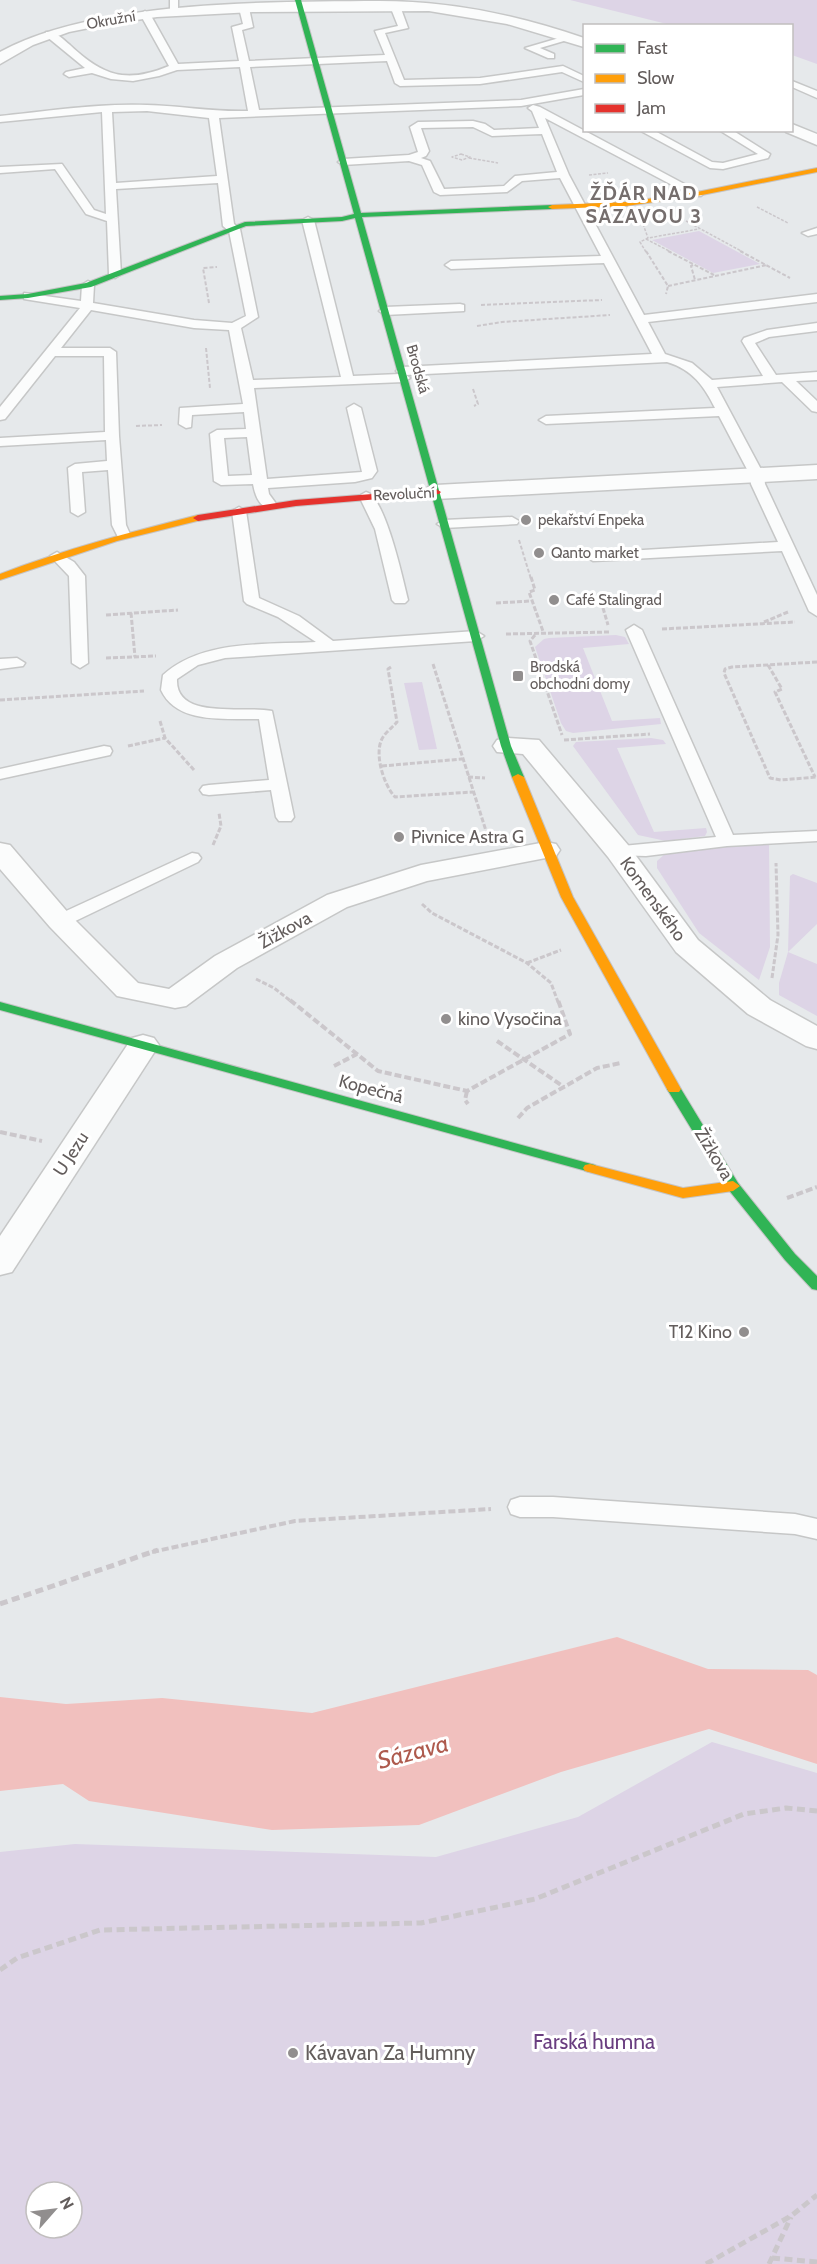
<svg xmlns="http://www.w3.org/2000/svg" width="817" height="2264" viewBox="0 0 817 2264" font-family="Cabin,sans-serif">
  <rect width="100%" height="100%" fill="#e6e9eb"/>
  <g fill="#ddd4e6" fill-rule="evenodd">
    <path d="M570,0H817V64L792,55V26L671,25Z"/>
    <path d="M699,231L760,264L713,273L652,240Z"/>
    <path d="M616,635L625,637L629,644L583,648L612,721L660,718L661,724L573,733L566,731L561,723L535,647L544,639L549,638Z"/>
    <path d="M422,682L437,749L419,750L404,683Z"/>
    <path d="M651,738L663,740L666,744L617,748L654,832L706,828L707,832L705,836L666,841L638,835L573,746L576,742Z"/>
    <path d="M769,842L770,947L759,980L699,933L657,868V861L666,853Z"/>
    <path d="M793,874L817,883V924L788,952L817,964V1016L779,995V983L788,952L790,876Z"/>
    <path d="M712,1742L817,1773V2264H0V1852L75,1844L436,1857L578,1817ZM36,2192H72V2228H36Z"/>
  </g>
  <path fill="#f1c0be" d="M617,1637L708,1669L808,1670L817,1675V1764L709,1729L561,1772L419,1825L272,1830L89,1801L63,1784L0,1791V1697L66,1704L162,1698L312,1713Z"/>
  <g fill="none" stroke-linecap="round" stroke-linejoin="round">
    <defs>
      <g id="lane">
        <path d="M170,0H178V13L170,11Z"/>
        <path d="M395,3L400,6L408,28L385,33L404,80L480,78L563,66L584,76V82L562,72L480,84L400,86L395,83L387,61L250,67L259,110L521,100L584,89V95L521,106L219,118L234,224L240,229L258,317L241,328L253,380L341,377L302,220L308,217L314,220L353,376L400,374L396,371L402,367L652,354L604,263L451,269L445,265L451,261L601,256L560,178L522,181L507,192L440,195L434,192L422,165L409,161L343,165L338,162L343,159L409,155L418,152L410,127L418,122L473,121L485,124L494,130L539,128L532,111L528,108L533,105L540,107L703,194L701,196H693L545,118L569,175L644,315L817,294V302L648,322L665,354L692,363L712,380L763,376L742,341L744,338L767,330L817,323V331L769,337L755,343L776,375L817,372V380L796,381L817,401V412L812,411L782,382L717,387L764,475L765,484L817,595V616L809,611L782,551L593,561L586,557L593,553L778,542L751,484L750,475L719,416L546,424L539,420L546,416L715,408C704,386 693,370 667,362L406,375L410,378L404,382L254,388L267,479L362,472L347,408L354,404L361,408L377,471L372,478L355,482L268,488L269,494L277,505L270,509C258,506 255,494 253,484L221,485L214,481L210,434L217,430L246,429L244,412L192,415L191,427L186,428L179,424L180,408L243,404L229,330L194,328L91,310L61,348H110L116,352L119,436L126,525L130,534L128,537H118L112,525L108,470L82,472L85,512L78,516L71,512L68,468L75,464L107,461L106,440L0,446V438L105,432L104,356H55L5,419L0,420V407L80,308L24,299V293L81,301L82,285L88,281L94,285L93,303L194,320L232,323L246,316L229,231L223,226L218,183L116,189L121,274L115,278L109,274L107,221L86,214L55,169L0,173V167L62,164L94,210L106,214L102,112L0,122V116C48,111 99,103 147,105C182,106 213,112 248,111L240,67L177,70L159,76L133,81L111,79L92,73L69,77L64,74L66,72L85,68L46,36V32C56,31 63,39 70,45C103,76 126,84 169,66L140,14L145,11L150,14L178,64L239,61L232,27L243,24L239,8L244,5L249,8L253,27L242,30L249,61L385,55L375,31L398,26L390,6ZM147,111L209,118L217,176L116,183L112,112ZM473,127L492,136L542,134L557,172L515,176L504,186L444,189L430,161L421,158L426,156L429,151L421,128ZM247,437L252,475L228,476L224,438Z"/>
        <path d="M566,36L574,38L540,48L554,54V58H548L525,48Z"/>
        <path d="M792,81L817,91V98L792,87Z"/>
        <path d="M639,130H653L712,162L723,163L758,154L719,130H732L770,154L768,158L723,169L710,168Z"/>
        <path d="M817,228V234L808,236L802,233Z"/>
        <path d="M460,304L464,305V311L385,315L379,311L385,307Z"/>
        <path d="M366,492C385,496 403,580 408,600L405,603H395L392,600L375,529L359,496Z"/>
        <path d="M239,507L246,511L259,598L299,616L333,641L476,631L484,636L476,641L225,658L198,665L177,679C175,721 245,705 272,711L294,817L291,821H279L276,817L271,790L209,795L203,794L200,790L203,786L209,785L269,780L259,719C226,718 177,725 161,690L163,675C203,639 266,645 316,642L278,617L247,604L244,601L232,511Z"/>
        <path d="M512,517L519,521L517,524L444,528L437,524L444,520Z"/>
        <path d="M57,552L74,562L85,576L88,663L80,668L72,663L69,576L50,556Z"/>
        <path d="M634,625L642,630L733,835L817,831V841L727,846L646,856L612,855L609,851L612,847L716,837L626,630Z"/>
        <path d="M17,658L25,663L23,666L0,669V659Z"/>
        <path d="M104,746L110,747L112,751L110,755L0,779V769Z"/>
        <path d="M192,853L198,854L201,858L198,862L67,925H53L51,921L53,917Z"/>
        <path d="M520,1497H553L795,1514L817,1519V1539L795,1534L553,1517H520L511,1514L508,1507L511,1500Z"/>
      </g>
      <g id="street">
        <path d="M379,1C450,1 518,15 584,38V47L507,24L429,11L253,12L157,17L109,24L69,32L33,45L0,64V52C95,0 269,2 379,1Z"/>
        <path d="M792,124L817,134V145L786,132L785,130H792Z"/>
        <path d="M817,465V479L436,499L428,497L425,492L428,487L436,485Z"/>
        <path d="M506,738L539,740L628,845L698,940L770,1000L817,1026V1049L806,1046L748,1014L676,952L608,857L523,754L497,752L493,746L497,740Z"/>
        <path d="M546,842L556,844L560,850L556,856L427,881L347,907L237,968L186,1006L175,1008L117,996L50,927L0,869V843L10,845L70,915L138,983L169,989L215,956L327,895L421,865Z"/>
        <path d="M143,1035L154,1038L159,1045L12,1272L0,1275V1236L132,1038Z"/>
      </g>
      <g id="fast">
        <path d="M295,0H301L361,213L552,205L556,207L552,209L362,217L511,746L524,777L522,779H514L512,777L501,746L355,218L342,221L246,226L91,287L28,298L0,300V296L28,294L86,283L245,222L342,217L354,214Z"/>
        <path d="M0,1002L595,1165L597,1168L590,1172L0,1010Z"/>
        <path d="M674,1085L681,1089L738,1183L795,1254L817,1276V1290L812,1289L785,1260L728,1189L667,1089Z"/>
      </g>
      <g id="slow">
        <path d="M817,168V172L697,196L626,206L552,209L548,207L552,205L626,202L697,192Z"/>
        <path d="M198,515L203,518L201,520L117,541L0,580V574C65,549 131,532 198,515Z"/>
        <path d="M518,774L524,777L573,897L681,1089L679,1092H669L667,1089L561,897L512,777Z"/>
        <path d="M590,1164L683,1188L733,1181L740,1186L733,1191L683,1198L585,1171L583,1168L585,1165Z"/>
      </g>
      <path id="jam" d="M436,489L441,492L439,494L296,506L198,521L193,518L198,515L296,500Z"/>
    </defs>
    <use href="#lane" stroke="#c6c7c7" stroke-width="3"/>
    <use href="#street" stroke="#c6c7c7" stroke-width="3"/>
    <use href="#fast" stroke="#c5c4c5" stroke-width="2"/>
    <use href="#slow" stroke="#c5c4c5" stroke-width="2"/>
    <use href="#jam" stroke="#c5c4c5" stroke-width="2"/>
    <g stroke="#cbc7cb" stroke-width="1.5" stroke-dasharray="3 1.5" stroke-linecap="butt">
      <path d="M461,154L470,157L462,160L452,157Z"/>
      <path d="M469,158L498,163"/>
      <path d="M589,175L608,173"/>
      <path d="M757,207L788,223"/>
      <path d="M686,221L743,252"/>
      <path d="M643,224L648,238"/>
      <path d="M646,239L671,252"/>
      <path d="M646,252L640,242L648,238L699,229"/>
    </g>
    <g stroke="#cbc7cb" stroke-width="2" stroke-dasharray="4 2" stroke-linecap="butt">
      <path d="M646,251L668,286L666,294"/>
      <path d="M668,251L714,275"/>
      <path d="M740,251L790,278"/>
      <path d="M693,265L691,266L695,280"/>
      <path d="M668,286L767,265"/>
      <path d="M209,303L203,268L217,267"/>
      <path d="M481,305L602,300"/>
      <path d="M477,326L502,322L610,315"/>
      <path d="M206,348L210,388"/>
      <path d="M473,389L478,404L474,406"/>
      <path d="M136,426L162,425"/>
      <path d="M519,540L531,579"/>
    </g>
    <g stroke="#cbc7cb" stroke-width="3" stroke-dasharray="5 2" stroke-linecap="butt">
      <path d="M531,577L535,590L529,592L544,634"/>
      <path d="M496,603L531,601"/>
      <path d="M603,608L608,625"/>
      <path d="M131,613L135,657"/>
      <path d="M106,615L178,610"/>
      <path d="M764,622L788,612"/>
      <path d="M662,629L795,622"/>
      <path d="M506,634L610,632"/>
      <path d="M535,635L530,641L562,735"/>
      <path d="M106,658L156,656"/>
      <path d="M817,662L732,667L725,669L724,673L770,778L781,780L817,777"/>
      <path d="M433,664L487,834"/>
      <path d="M768,665L782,689L775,692L815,777"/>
      <path d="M391,667L388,669L397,722C392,728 384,733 381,741C375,757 384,785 395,797L473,792"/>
      <path d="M0,700L144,691"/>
      <path d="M160,721L165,738L194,770"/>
      <path d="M564,740L650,734"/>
      <path d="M128,746L165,738"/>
      <path d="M382,766L462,759"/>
      <path d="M468,777L485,778"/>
      <path d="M213,845L221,826L219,813"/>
      <path d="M422,904L432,913L527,963L551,983L558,1002"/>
      <path d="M527,963L561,950"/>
      <path d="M772,978L778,935L776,863"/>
      <path d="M256,979L274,988L292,1002"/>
    </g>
    <g stroke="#cbc7cb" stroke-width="4" stroke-dasharray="7 3" stroke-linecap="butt">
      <path d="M290,1000L378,1071L467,1091L570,1034L558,1000"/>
      <path d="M497,1041L564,1087"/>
      <path d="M334,1066L357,1054"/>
      <path d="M467,1091L465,1100L468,1104"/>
      <path d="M518,1118L527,1108L597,1068L621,1063"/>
      <path d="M0,1132L42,1141"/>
      <path d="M787,1198L817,1187"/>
      <path d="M152,1552L295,1521L491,1509"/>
    </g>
    <g stroke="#cbc7cb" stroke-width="5" stroke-dasharray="8 4.5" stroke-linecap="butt">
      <path d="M0,1604L158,1550"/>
      <path d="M0,1970L17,1958L100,1930L421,1923L535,1899L744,1814L786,1808L817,1811"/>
      <path d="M772,2258L817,2262"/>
      <path d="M706,2264L791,2216L817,2195"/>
      <path d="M769,2264L791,2217"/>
    </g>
    <use href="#lane" fill="#fbfcfc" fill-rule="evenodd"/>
    <use href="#street" fill="#fbfcfc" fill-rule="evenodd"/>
    <use href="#fast" fill="#30b455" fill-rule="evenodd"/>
    <use href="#slow" fill="#ff9f0a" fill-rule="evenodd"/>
    <use href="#jam" fill="#e5322d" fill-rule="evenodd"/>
  </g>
  <g fill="#918e8e" stroke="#fff" stroke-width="2">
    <circle cx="526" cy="520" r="6"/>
    <circle cx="539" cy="553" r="6"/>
    <circle cx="554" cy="600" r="6"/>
    <rect x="512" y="670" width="12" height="12" rx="3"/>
    <circle cx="399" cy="837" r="6"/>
    <circle cx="446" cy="1019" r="6"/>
    <circle cx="744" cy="1332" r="6"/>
    <circle cx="293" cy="2053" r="6"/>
  </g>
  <g text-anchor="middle" stroke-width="6" stroke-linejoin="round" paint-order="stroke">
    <g font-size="15" fill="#635d5c" stroke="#fff">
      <text transform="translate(111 20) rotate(-10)" y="5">Okružní</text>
      <text transform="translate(418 369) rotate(74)" y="5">Brodská</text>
      <text transform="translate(404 494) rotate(-3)" y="5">Revoluční</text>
    </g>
    <g font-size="15" fill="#635d5c" stroke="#fff" text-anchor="start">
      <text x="538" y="525">pekařství Enpeka</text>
      <text x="551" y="558">Qanto market</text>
      <text x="566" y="605">Café Stalingrad</text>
      <text x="530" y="672">Brodská<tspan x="530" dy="17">obchodní domy</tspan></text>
    </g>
    <g font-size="18" fill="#635d5c" stroke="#fff" text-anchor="start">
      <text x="411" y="843">Pivnice Astra G</text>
      <text x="458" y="1025">kino Vysočina</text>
      <text x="732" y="1338" text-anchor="end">T12 Kino</text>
    </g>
    <g font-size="18" fill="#635d5c" stroke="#fff">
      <text transform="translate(653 899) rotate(54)" y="6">Komenského</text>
      <text transform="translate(285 930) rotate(-29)" y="6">Žižkova</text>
      <text transform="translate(371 1089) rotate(15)" y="6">Kopečná</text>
      <text transform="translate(71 1154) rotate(-57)" y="6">U Jezu</text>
      <text transform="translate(714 1154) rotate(59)" y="6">Žižkova</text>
    </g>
    <g font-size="20" font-weight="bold" letter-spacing="1.5" fill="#756e6d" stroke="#fff">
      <text x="644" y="200">ŽĎÁR NAD<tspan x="644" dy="23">SÁZAVOU 3</tspan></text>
    </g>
    <g font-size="21" fill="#6a3e80" stroke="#fff">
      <text x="594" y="2049">Farská humna</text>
    </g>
    <g font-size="21" fill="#635d5c" stroke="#fff" text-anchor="start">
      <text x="305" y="2060">Kávavan Za Humny</text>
    </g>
    <g font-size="24" font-style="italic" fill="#ae5a4d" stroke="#fff">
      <text transform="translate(413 1752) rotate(-15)" y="8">Sázava</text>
    </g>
  </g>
  <rect x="583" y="24" width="210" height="108" fill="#ffffff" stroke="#c1bebe" stroke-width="1.5"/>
  <rect x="595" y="44" width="30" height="9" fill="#30b455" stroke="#c1bebe" stroke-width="1.5"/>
  <text x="637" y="54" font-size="18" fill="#635d5c">Fast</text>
  <rect x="595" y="74" width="30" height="9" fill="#ff9f0a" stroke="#c1bebe" stroke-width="1.5"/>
  <text x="637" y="84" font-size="18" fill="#635d5c">Slow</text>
  <rect x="595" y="104" width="30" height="9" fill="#e5322d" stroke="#c1bebe" stroke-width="1.5"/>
  <text x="637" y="114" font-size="18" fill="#635d5c">Jam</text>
  <g transform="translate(54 2210) rotate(62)"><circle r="28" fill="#ffffff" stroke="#c1bebe" stroke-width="1.5"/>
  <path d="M0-4.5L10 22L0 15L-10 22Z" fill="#918e8e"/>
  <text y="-9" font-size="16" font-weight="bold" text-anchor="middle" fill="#635d5c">N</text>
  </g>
</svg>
